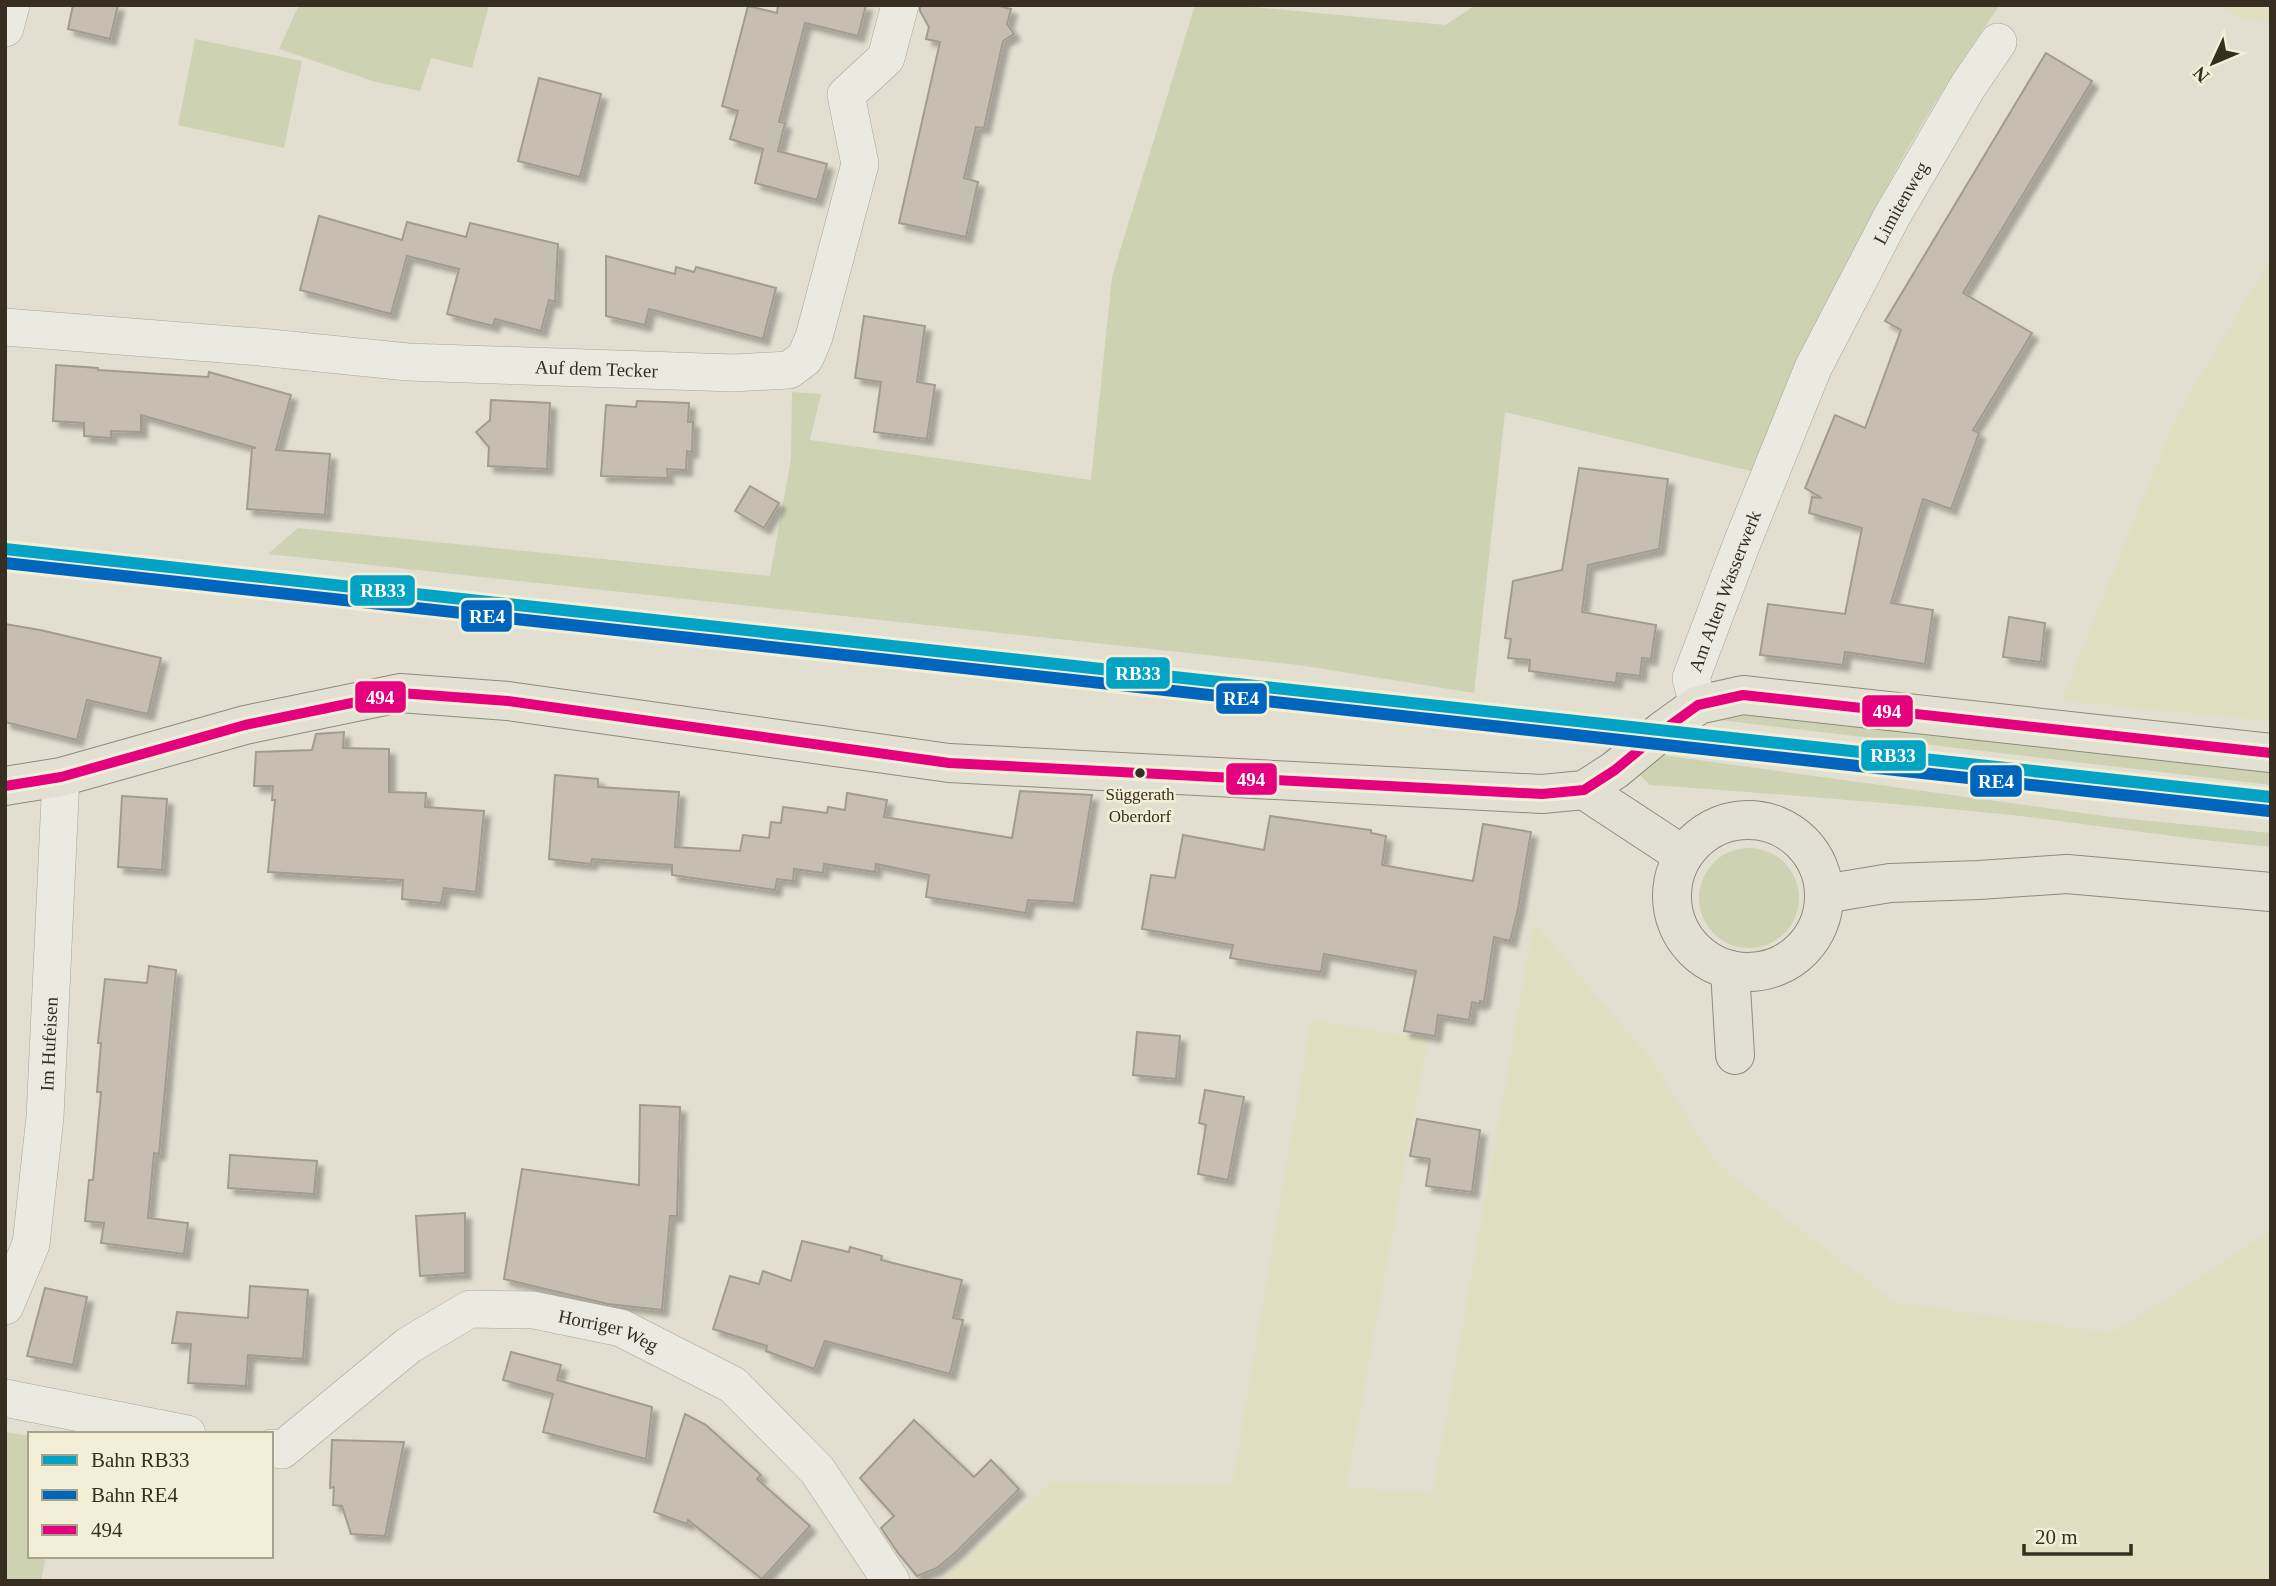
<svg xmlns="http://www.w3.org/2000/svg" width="2276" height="1586" viewBox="0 0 2276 1586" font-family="Georgia,serif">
  <defs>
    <filter id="shadow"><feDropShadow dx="6" dy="6" stdDeviation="2" flood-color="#0004"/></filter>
  </defs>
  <rect width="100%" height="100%" fill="#e2dfd0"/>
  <g fill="#e0dfc2">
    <path d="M2218,5H2271V22L2241,18Z"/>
    <path d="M2271,258V721L2061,701L2177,415Z"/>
    <path d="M1534,923L1648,1055L1718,1165L1894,1302L2112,1333L2271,1231V1581H941L1051,1482L1232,1486L1311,1020L1428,1039L1346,1488L1433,1492Z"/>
  </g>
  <g fill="#cdd2b3">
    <path d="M299,5H489L472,68L431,58L420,91L376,82L279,49Z"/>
    <path d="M1195,5H1232L1445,25L1476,5H2000C1956,67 1915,132 1880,200C1834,288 1797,381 1759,473L1505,412L1474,693L1299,665L268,554L298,528L770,576L791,459L792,392L821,394L810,440L1091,480L1112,277Z"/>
    <path d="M195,39L302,61L284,148L178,125Z"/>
    <path d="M1724,712L2271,766V785L1711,719Z"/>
    <path d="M1662,755L2111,817L2271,833V847C2184,839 2098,825 2011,815C1891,803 1771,793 1650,785L1639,774Z"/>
    <circle cx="1749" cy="898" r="50"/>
    <path d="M5,1432L30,1436V1556H46L41,1581H5Z"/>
  </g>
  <g fill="#c6bfb1" stroke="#a29c8f" stroke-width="2" filter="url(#shadow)">
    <path d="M73,5H118L110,39L68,29Z"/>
    <path d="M778,5H866L858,36L805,23L779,122L785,123L778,151L827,164L817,200L755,183L763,149L730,139L738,111L722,106L748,6L777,13Z"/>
    <path d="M920,5H995L1011,9L1007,24L1014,34L1003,41L984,128L976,127L964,178L978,182L966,237L899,223L940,42L926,39L929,27L920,11Z"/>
    <path d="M2046,53L2092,81L1963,293L2032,333L1973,430L1979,433L1951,509L1923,499L1891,603L1933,610L1925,664L1845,652L1843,665L1760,655L1768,604L1845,614L1862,528L1809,513L1812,497L1822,498L1805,488L1835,415L1865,428L1901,330L1885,321Z"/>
    <path d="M539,78L601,94L580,177L518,161Z"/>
    <path d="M319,216L402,240L407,222L466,237L470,223L558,244L555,302L549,300L541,331L495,319L493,326L447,314L459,269L407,256L391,314L300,290Z"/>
    <path d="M606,256L675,274L676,267L694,272L696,267L776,288L763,339L649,309L645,325L606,316Z"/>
    <path d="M864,316L925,326L917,382L935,385L927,439L874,432L881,382L855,378Z"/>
    <path d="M56,365L98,368V370L208,377L209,372L291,395L276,450L330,454L325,515L247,509L252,448H256L141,415V432L111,431V438L84,436V423L53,421Z"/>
    <path d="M491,400L550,403L547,469L488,466L489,447L476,432L490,420Z"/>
    <path d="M637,401L689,403L688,422H693L692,452L687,451L686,470L667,469L668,478L601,476L606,405L636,407Z"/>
    <path d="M1579,468L1668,479L1659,549L1588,565L1582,612L1656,625L1651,659L1642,658L1640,676L1617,673L1616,683L1529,671L1530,660L1508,658L1511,639L1505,638L1513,581L1562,570Z"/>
    <path d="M750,486L779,503L764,528L735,511Z"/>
    <path d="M2009,617L2045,623L2041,662L2003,657Z"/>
    <path d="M5,624L40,630L161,658L148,714L87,700L77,740L5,722Z"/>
    <path d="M344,732L343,748L389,749V792L426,793L425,807L484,811L476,892L444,888L441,903L402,899L403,880L268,872L275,800H272L273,786H254L256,752L312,750L316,734Z"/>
    <path d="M555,775L598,779V787L679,792L675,847L740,851L743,835L769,838L771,822L781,823L783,807L827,813L828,807L845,810L847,793L887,800L884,817L1012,838L1020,791L1092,795L1074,903L1028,900L1026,913L926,897L929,875L876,864L875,872L824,864L823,873L794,869L793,881L777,879L775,890L672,875V865L592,859L591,864L549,859Z"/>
    <path d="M122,796L167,799L162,870L118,867Z"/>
    <path d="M1270,816L1371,830V833L1386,836L1382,865L1473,881L1483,824L1531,832L1518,909L1510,941L1494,937L1484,1002L1480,1001V1004L1472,1002L1469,1020L1438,1015L1435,1036L1404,1031L1416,971L1324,954L1321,972L1271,965L1230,958L1233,945L1142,929L1151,875L1175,878L1183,835L1264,850Z"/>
    <path d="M149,966L176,970L159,1154L154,1153L148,1218L188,1223L184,1254L101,1243L104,1223L85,1221L89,1180H93L101,1092H97L101,1043H98L105,979L147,983Z"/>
    <path d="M1137,1032L1180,1036L1176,1079L1133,1075Z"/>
    <path d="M1205,1090L1244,1097L1228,1180L1198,1174L1206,1125L1199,1123Z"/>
    <path d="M640,1105L680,1107L677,1216H670L662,1310L608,1304L504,1279L522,1169L639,1185Z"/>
    <path d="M1417,1119L1480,1130L1472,1192L1426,1186L1430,1159L1410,1156Z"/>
    <path d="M230,1155L317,1161L314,1194L228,1188Z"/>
    <path d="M465,1213V1273L420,1276L416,1216Z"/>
    <path d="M802,1241L849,1252L850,1247L882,1256L881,1260L962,1280L953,1318L963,1320L950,1374L825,1341L814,1369L766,1351L767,1346L713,1329L730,1276L759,1284L763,1271L791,1281Z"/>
    <path d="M250,1286L308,1290L303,1359L248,1355L246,1386L188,1383L191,1344L172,1343L177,1312L248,1318Z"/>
    <path d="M45,1288L87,1297L73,1365L27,1356Z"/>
    <path d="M511,1352L561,1365L557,1380L652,1407L646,1459L543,1432L553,1394L503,1380Z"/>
    <path d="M685,1414L706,1425L761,1475L757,1479L810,1526L762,1579L688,1520L687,1524L654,1512Z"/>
    <path d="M914,1420L974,1477L991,1460L1019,1489L956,1552L937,1568L917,1576L898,1553L881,1528L894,1516L860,1478Z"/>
    <path d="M332,1440L404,1442L385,1536L351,1534L342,1506L333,1505L334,1487L330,1488Z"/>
  </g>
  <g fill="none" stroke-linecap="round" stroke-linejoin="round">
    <defs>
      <g id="minor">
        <path d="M5,28L11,5"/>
        <path id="s1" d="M5,327L260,347L408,362L733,373L789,370L805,358L814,337L860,164L846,95L886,58L900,5"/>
        <path id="s2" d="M1698,705L1691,678L1742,543L1813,368L1892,216L1968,86L1998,42"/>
        <path id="s3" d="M5,1306L31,1244L45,1117L61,777"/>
        <path d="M5,1398L187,1434"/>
        <path id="s4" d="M271,1448L282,1450L409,1345L470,1309L533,1310L621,1328L733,1385L817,1470L891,1581"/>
      </g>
      <g id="major">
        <path d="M5,786L61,777L245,725L400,693L508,701L949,763L1542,794L1584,790L1615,770L1662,731L1698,705L1743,695L2271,753"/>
        <path d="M1584,790L1683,855"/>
        <circle cx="1748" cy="896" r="76"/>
        <path d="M1824,894L1890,883L1979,880L2067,874L2271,892"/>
        <path d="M1730,970L1735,1055"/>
      </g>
    </defs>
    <use href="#minor" stroke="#a8a498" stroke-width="38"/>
    <use href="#major" stroke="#8d8a7f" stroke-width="40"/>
    <use href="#minor" stroke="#ebeae0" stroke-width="37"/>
    <use href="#major" stroke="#e2e0d3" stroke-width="38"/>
    <defs>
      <path id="bus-1" d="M5,786L61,777L245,725L400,693L508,701L949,763L1542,794L1584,790L1615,770L1662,731L1698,705L1743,695L2271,753"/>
    </defs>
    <use href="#bus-1" stroke="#f3efd7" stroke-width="16"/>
    <use href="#bus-1" stroke="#e5007d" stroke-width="10"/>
    <defs>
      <path id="rail-1" d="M5,549L2271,797"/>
      <path id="rail-2" d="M5,563L2269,811"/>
    </defs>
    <use href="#rail-1" stroke="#f3efd7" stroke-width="18"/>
    <use href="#rail-2" stroke="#f3efd7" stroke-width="18"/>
    <use href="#rail-1" stroke="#03a3c5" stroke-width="12"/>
    <use href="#rail-2" stroke="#0065bd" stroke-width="12"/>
  </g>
  <circle fill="#362f21" stroke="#f3efd7" stroke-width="2.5" cx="1140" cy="773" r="6"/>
  <g text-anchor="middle" stroke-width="5" stroke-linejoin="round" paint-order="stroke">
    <g font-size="17" fill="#362f21" stroke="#f3efd7">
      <text x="1140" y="800">Süggerath<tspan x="1140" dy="22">Oberdorf</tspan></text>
    </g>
    <g font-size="19" fill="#362f21" stroke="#f3efd7">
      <text dy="7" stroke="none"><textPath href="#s2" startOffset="548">Limitenweg</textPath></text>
      <text dy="7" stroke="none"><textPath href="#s1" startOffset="593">Auf dem Tecker</textPath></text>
      <text dy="7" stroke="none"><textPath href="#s2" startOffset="121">Am Alten Wasserwerk</textPath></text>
      <text dy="7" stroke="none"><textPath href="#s3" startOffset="268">Im Hufeisen</textPath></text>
      <text dy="7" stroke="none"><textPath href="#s4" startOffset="388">Horriger Weg</textPath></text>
    </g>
  </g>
  <g stroke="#f3efd7" stroke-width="2.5">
    <rect x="349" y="574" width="67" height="33" rx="7" fill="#03a3c5"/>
    <rect x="460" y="599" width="53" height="34" rx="7" fill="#0065bd"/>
    <rect x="1105" y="656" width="66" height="34" rx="7" fill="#03a3c5"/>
    <rect x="354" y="680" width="53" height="34" rx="7" fill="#e5007d"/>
    <rect x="1215" y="682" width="53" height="33" rx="7" fill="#0065bd"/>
    <rect x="1861" y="694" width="53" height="34" rx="7" fill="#e5007d"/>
    <rect x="1860" y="739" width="67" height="33" rx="7" fill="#03a3c5"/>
    <rect x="1225" y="762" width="53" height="34" rx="7" fill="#e5007d"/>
    <rect x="1969" y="764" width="54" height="34" rx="7" fill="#0065bd"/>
  </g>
  <g font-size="19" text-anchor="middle" font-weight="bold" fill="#fff">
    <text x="383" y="597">RB33</text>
    <text x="487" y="623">RE4</text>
    <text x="1138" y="680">RB33</text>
    <text x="380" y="704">494</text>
    <text x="1241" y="705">RE4</text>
    <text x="1887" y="718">494</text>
    <text x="1893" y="762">RB33</text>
    <text x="1251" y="786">494</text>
    <text x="1996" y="788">RE4</text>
  </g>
  <rect width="2276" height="1586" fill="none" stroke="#362f21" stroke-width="14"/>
  <rect x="28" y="1432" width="245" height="126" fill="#f3efd7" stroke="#a7a28e" stroke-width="2"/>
  <rect x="42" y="1455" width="35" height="10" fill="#03a3c5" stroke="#a7a28e" stroke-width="2"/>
  <text x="91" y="1467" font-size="21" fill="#362f21">Bahn RB33</text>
  <rect x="42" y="1490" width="35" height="10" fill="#0065bd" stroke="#a7a28e" stroke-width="2"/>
  <text x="91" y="1502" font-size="21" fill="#362f21">Bahn RE4</text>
  <rect x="42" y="1525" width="35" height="10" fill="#e5007d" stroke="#a7a28e" stroke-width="2"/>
  <text x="91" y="1537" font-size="21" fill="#362f21">494</text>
  <g transform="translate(2213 63) rotate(226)" stroke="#f3efd7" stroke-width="5" paint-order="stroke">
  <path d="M0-5L12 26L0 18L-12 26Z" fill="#362f21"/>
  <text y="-10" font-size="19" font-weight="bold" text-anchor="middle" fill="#362f21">N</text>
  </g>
  <path d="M2024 1544v10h107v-10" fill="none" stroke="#362f21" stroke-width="3.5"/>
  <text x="2035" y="1544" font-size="21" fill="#362f21" stroke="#f3efd7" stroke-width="5" paint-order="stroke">20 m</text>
</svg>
